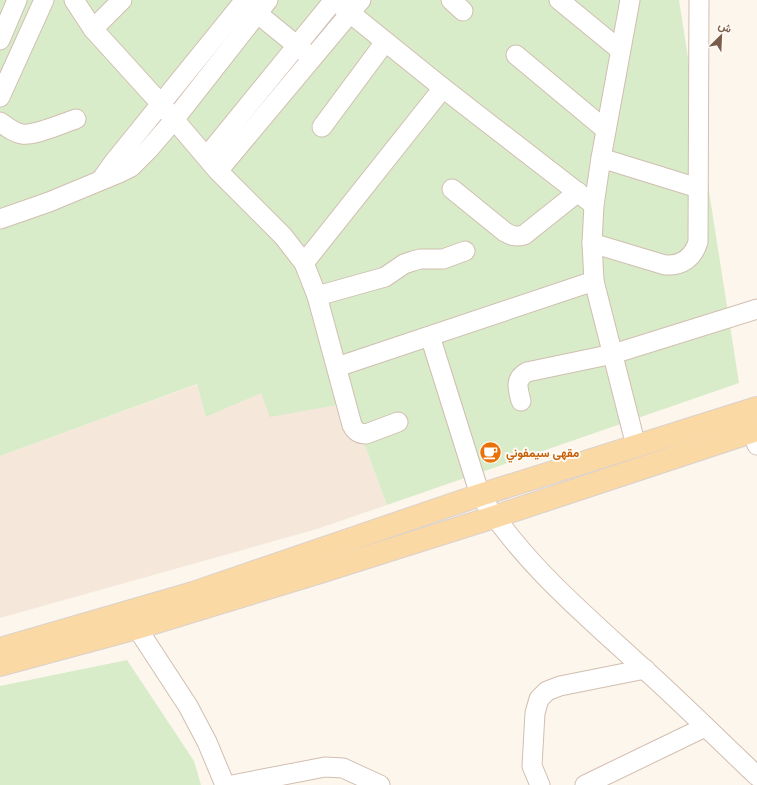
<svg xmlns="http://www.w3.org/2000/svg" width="757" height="785" viewBox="0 0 757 785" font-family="'Fira Sans',Vazirmatn,sans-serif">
  <rect width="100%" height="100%" fill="#fdf6ec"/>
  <path fill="#f5e8da" d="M198,384L206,417L261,392L349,403L387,505L317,529L0,618V456Z"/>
  <g fill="#d8ecc9">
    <path d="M0,0H679L739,383L387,505L349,403L270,417L261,393L206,417L197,384L0,456Z"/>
    <path d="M127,660L194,761L201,785H0V686Z"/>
  </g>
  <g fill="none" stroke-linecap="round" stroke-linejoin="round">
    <defs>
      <g id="minor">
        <path d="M74,0L93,29L161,104L218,171L283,236L304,263L317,296L352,425C355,431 359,434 366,434L398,422"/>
        <path d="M334,0L443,88L594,205"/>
        <path d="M451,0L463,11"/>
        <path d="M559,0L620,50"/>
        <path d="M630,0L601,158L594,205L592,243L594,281L636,446"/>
        <path d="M247,5L306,53"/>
        <path d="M93,29L122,0"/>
        <path d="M0,40L17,0"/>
        <path d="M516,55L606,130"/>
        <path d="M0,97L44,0"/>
        <path d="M0,122C7,127 14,133 22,134C35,136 63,123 76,119"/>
        <path d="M322,127L385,42"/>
        <path d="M207,156L334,0"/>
        <path d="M601,158L698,188"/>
        <path d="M218,171L361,0"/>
        <path d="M101,180L113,163L245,0"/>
        <path d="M452,189L505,232C512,236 516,237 524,235L578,192"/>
        <path d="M0,219L49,202L119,173L131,167L149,149L174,120L268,0"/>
        <path d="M592,243L665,265C682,266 693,258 698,242L699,0"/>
        <path d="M304,263L443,88"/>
        <path d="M317,296L385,277L404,264L413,261L420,259H443L465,251"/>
        <path d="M430,336L480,495C524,564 583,613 643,668C682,703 719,740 757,776"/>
        <path d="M337,367L594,281"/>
        <path d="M521,401C518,389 514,379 527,372L613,354L757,309"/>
        <path d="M752,432L757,445"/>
        <path d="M127,616L137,628L188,706L207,742L225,785"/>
        <path d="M232,785L325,767L343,768L380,785"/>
        <path d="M540,785L532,766L535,713L539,699L547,691L560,686L645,669"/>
        <path d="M585,785L705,727"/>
      </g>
      <g id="major">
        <path d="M0,649L193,593L480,495L757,408"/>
        <path d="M0,665L137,628L317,573L494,517L757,430"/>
      </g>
    </defs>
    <use href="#minor" stroke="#d1beb0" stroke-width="21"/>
    <use href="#major" stroke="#dad1cd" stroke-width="24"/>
    <use href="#minor" stroke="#fff" stroke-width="19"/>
    <use href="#major" stroke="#fbd9a5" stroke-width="22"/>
  </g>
  <defs>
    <symbol id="cafe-disc" viewBox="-11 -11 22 22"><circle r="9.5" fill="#e8710a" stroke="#fffaf3"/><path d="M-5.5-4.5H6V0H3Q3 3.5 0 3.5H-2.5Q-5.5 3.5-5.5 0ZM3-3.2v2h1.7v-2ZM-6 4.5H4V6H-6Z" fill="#fff"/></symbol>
  </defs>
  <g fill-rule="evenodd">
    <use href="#cafe-disc" x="478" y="440" width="25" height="25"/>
  </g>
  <g text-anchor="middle" stroke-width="4" stroke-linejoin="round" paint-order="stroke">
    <g font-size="12" font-weight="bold" fill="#c56008" stroke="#fffaf3" text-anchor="start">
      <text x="506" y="457">مقهى سيمفوني</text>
    </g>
  </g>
  <g transform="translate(721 36) rotate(24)" stroke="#fffaf3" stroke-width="3" paint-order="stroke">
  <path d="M0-3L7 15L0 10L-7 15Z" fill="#7a5c4d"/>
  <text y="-6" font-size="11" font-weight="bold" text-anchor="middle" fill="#7a5c4d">ش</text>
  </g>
</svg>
